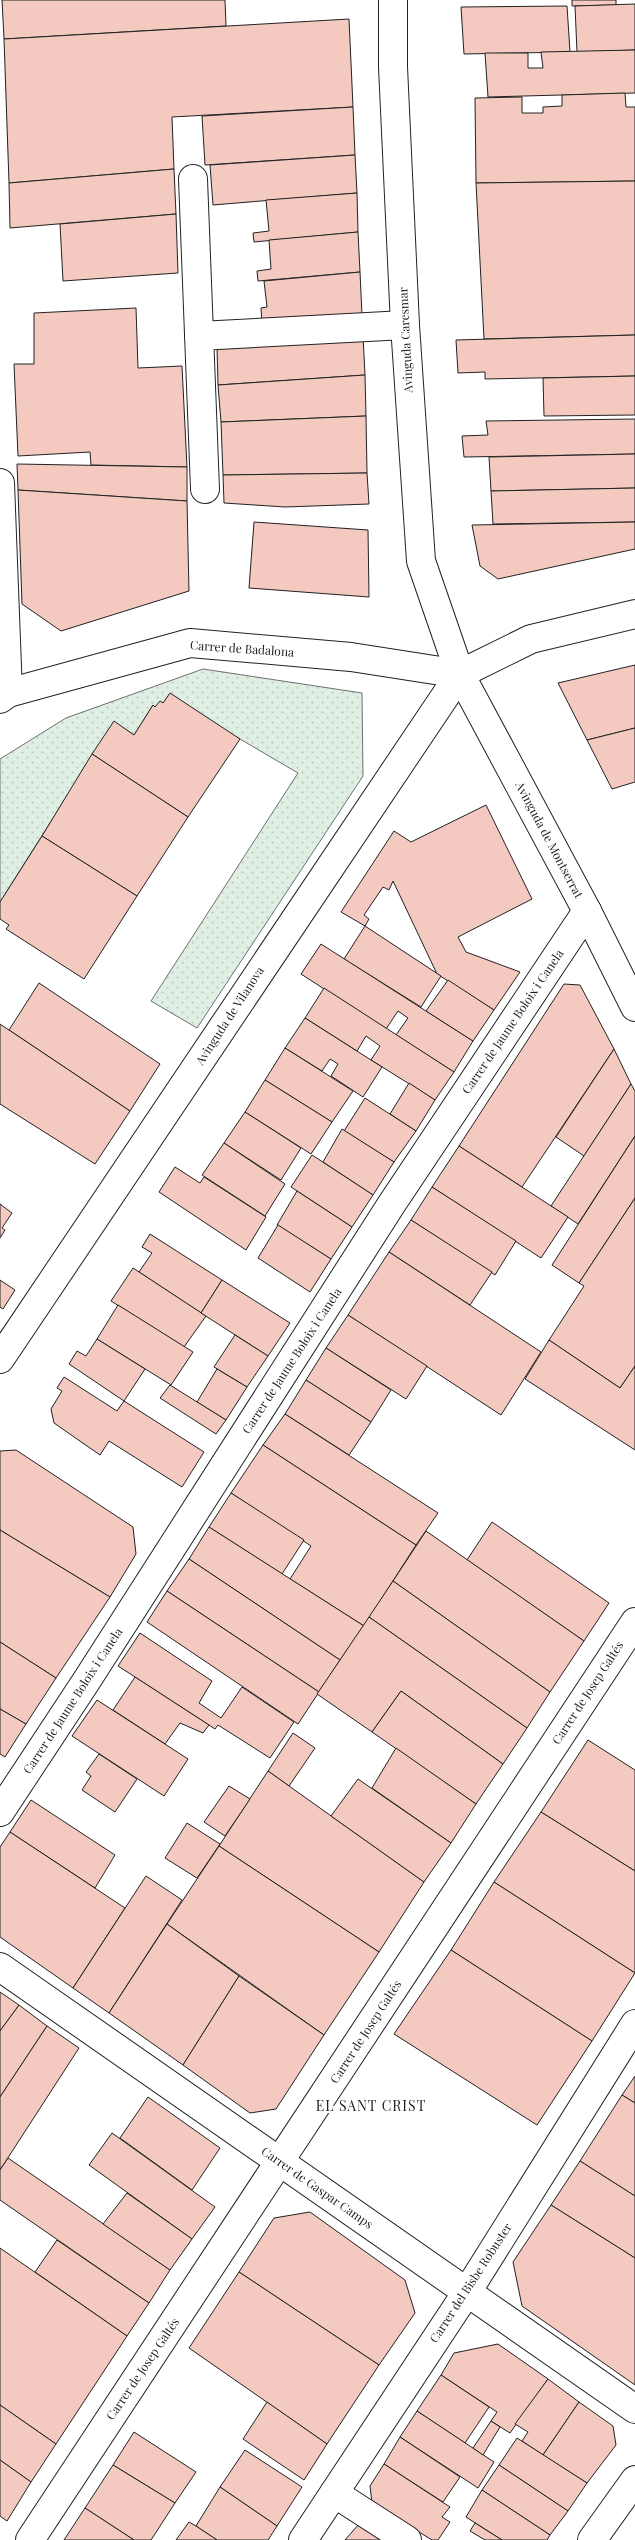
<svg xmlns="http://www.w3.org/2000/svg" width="635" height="2540" viewBox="0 0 635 2540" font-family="'Playfair Display',serif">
  <defs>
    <pattern id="park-dots" width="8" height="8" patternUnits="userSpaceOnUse" patternTransform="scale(1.25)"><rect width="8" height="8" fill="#e0efe3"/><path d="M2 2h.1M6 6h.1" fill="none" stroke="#c0cdc2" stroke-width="1.8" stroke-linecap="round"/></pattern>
  </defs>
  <rect width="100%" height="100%" fill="#fff"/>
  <path fill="url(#park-dots)" stroke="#6f6f6f" d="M203,669L362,693L363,776L197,1028L151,1001L298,773L240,739L163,703L155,707L153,705L134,735L114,722L0,902V759L66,718Z"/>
  <g fill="#f3c9c0" stroke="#222">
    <path d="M2,0H225L226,26L4,39Z"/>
    <path d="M572,0H616V5L572,6Z"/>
    <path d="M635,4V50L577,52L575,6Z"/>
    <path d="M567,6L570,52L464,54L461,7Z"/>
    <path d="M349,19L353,107L172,117L174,169L9,183L4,39Z"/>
    <path d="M635,50V93L488,97L485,53H528V68H543L541,52Z"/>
    <path d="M625,93L626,107H635V181L476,183L475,98L522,97V113H543V107L562,106V95Z"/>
    <path d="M353,107L355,155L205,165L202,116Z"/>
    <path d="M355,155L357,193L213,205L210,165Z"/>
    <path d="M174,169L176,214L10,228L9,183Z"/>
    <path d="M635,181V335L484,339L476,183Z"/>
    <path d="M357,193L358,232L254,242L253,233L269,231L266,200Z"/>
    <path d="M176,214L178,273L63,281L60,224Z"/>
    <path d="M358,232L360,272L258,281L257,271L271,269L269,240Z"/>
    <path d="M360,272L362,315L262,323L261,308L267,307L264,281Z"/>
    <path d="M136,308L138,368L182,366L187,467L91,465L90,452L18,456L14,364H34V313Z"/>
    <path d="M363,335L365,375L218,385L217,348Z"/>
    <path d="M635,335V376L485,379V372L458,373L456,340Z"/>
    <path d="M365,375L366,416L221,422L218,385Z"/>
    <path d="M635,376V415L544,416L543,378Z"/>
    <path d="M366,416L367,473L223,475L221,422Z"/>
    <path d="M635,419V454L464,457L462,436L488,435L486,421Z"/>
    <path d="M635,454V488L491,491L489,457Z"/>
    <path d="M17,464L187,467V501L18,490Z"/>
    <path d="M367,473L369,504L285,507L224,503L223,475Z"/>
    <path d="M635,488V522L493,524L491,491Z"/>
    <path d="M18,490L187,501L189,591L61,631L22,604Z"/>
    <path d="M254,522L368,530L369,597L249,588Z"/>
    <path d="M635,522V549L498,579L480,566L472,525Z"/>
    <path d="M635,665V728L587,740L558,683Z"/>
    <path d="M170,693L240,739L188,817L92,754L114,721L134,735L153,705L155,707L160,701L163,703Z"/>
    <path d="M635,728V782L612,789L587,740Z"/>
    <path d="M92,754L188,817L137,896L42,836Z"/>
    <path d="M486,805L532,899L458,937L466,952L520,972L494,1010L437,974L393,881L389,890L383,887L364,915L369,919L365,926L341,912L394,831L411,842Z"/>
    <path d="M42,836L137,896L84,979L6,929L9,925L0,919V902Z"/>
    <path d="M365,926L441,976L421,1007L344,959Z"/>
    <path d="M321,944L473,1041L454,1072L396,1035L408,1018L398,1011L386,1029L301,974Z"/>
    <path d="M448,980L494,1010L473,1041L426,1011Z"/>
    <path d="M39,983L160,1064L130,1111L9,1030Z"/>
    <path d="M564,984L580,985L614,1049L522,1187L459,1146Z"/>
    <path d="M324,988L454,1072L435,1100L371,1060L380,1046L366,1036L357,1051L305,1018Z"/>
    <path d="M305,1018L382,1067L363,1097L331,1076L338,1064L330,1059L322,1071L285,1048Z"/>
    <path d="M0,1024L130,1111L95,1164L0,1104Z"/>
    <path d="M285,1048L353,1091L332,1122L265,1080Z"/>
    <path d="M614,1049L631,1084L584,1156L556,1137Z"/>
    <path d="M265,1080L332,1122L311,1154L245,1112Z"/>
    <path d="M409,1083L435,1100L416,1131L390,1114Z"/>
    <path d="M631,1084L635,1091V1136L578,1224L551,1206Z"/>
    <path d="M365,1098L416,1131L394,1162L344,1131Z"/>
    <path d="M245,1112L301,1148L281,1180L224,1143Z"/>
    <path d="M342,1129L394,1162L373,1195L323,1162Z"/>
    <path d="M635,1136V1198L579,1283L552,1265Z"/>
    <path d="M224,1143L285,1184L265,1216L202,1175Z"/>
    <path d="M459,1146L568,1217L541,1258L432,1187Z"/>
    <path d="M312,1155L373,1195L352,1227L291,1187Z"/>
    <path d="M175,1167L200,1183L204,1177L266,1217L246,1250L159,1192Z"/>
    <path d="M432,1187L516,1241L495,1275L411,1220Z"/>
    <path d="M297,1191L352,1227L331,1259L277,1225Z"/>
    <path d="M635,1198V1366L620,1388L549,1340L584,1286L579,1283Z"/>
    <path d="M0,1204L12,1213L2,1228L5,1230L0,1238Z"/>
    <path d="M411,1220L492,1272L470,1305L389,1252Z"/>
    <path d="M278,1225L331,1259L310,1292L258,1258Z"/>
    <path d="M150,1234L222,1280L201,1313L139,1272L152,1253L142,1247Z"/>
    <path d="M389,1252L541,1352L501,1415L348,1315Z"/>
    <path d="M133,1268L206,1316L184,1347L111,1301Z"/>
    <path d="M0,1280L15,1290L3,1309L0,1307Z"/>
    <path d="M222,1280L290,1323L268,1356L201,1313Z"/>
    <path d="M118,1305L193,1352L171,1385L97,1339Z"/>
    <path d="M348,1315L427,1366L406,1399L326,1348Z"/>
    <path d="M235,1335L268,1356L247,1387L214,1367Z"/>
    <path d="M97,1339L145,1369L124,1401L69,1364L77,1351L86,1356Z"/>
    <path d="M549,1340L620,1388L635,1366V1450L525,1379Z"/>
    <path d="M326,1348L391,1390L371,1422L306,1380Z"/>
    <path d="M217,1369L247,1387L226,1420L197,1402Z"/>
    <path d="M64,1377L117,1411L124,1401L204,1452L182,1487L109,1441L100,1455L54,1423L51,1409L62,1391L57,1388Z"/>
    <path d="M306,1380L371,1422L349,1455L285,1414Z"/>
    <path d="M170,1385L226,1420L216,1434L160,1398Z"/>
    <path d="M285,1414L438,1513L416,1545L263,1445Z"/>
    <path d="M263,1445L416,1545L364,1626L290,1579L311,1546L231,1493Z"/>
    <path d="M16,1450L133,1527L136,1554L110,1597L0,1530V1451Z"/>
    <path d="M231,1493L304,1540L282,1574L209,1527Z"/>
    <path d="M492,1522L609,1603L584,1641L467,1560Z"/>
    <path d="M209,1527L364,1626L340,1660L189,1559Z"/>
    <path d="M0,1530L110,1597L56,1678L0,1642Z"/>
    <path d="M426,1531L584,1641L550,1692L393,1581Z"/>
    <path d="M189,1559L340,1660L319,1692L167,1591Z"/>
    <path d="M393,1581L550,1692L527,1728L369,1617Z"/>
    <path d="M167,1591L319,1692L298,1724L147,1622Z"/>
    <path d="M369,1617L527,1728L503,1764L401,1691L372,1732L317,1694Z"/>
    <path d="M140,1633L212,1681L199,1703L221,1718L242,1687L294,1722L270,1758L218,1725L215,1729L209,1725L118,1666Z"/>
    <path d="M0,1642L56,1678L26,1724L0,1709Z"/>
    <path d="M135,1677L209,1725L203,1733L180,1723L165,1744L113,1710Z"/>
    <path d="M401,1691L503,1764L476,1804L372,1732Z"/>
    <path d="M97,1700L188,1759L164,1796L72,1736Z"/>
    <path d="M0,1709L26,1724L5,1757L0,1754Z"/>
    <path d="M293,1733L315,1748L289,1786L268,1771Z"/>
    <path d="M588,1740L635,1770V1871L541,1812Z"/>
    <path d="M396,1748L476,1804L451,1843L372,1788Z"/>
    <path d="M99,1754L137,1779L115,1812L82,1790L91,1776L86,1772Z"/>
    <path d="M268,1771L424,1882L379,1952L219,1846Z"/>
    <path d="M358,1779L451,1843L424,1882L331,1816Z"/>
    <path d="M229,1786L250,1799L225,1836L204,1822Z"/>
    <path d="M31,1800L115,1855L95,1888L10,1832Z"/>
    <path d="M541,1812L635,1871V1973L494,1882Z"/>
    <path d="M187,1823L220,1844L197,1878L165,1858Z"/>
    <path d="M10,1832L125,1908L73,1988L0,1937V1847Z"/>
    <path d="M219,1846L379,1952L324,2035L167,1924Z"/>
    <path d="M146,1876L182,1900L109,2013L73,1988Z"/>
    <path d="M494,1882L635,1973L592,2041L451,1950Z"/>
    <path d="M167,1924L239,1976L183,2065L109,2013Z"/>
    <path d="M451,1950L592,2041L537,2125L394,2034Z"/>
    <path d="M239,1976L324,2035L276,2109L250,2113L183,2065Z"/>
    <path d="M0,1992L19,2005L0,2031Z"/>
    <path d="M19,2005L47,2026L0,2097V2031Z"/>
    <path d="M47,2026L79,2048L0,2170V2097Z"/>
    <path d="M635,2076V2103L622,2095Z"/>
    <path d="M622,2095L635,2103V2196L580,2161Z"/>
    <path d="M148,2097L220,2148L192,2190L120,2138Z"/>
    <path d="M112,2133L215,2207L192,2239L89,2165Z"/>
    <path d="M8,2158L170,2270L149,2303L0,2200V2170Z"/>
    <path d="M580,2161L635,2196V2258L551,2205Z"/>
    <path d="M127,2193L192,2239L170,2270L103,2224Z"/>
    <path d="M551,2205L635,2258V2385L522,2306L513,2262Z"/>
    <path d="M310,2212L405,2280L415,2313L379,2365L239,2272L274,2218Z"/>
    <path d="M57,2240L149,2303L127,2336L35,2272Z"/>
    <path d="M0,2248L127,2336L56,2444L0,2405Z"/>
    <path d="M239,2272L379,2365L327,2444L189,2348Z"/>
    <path d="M498,2344L548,2379L510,2433L491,2421L497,2412L441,2375L454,2353Z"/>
    <path d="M441,2375L489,2407L465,2443L417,2411Z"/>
    <path d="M548,2379L579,2402L543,2455L522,2441L528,2432L515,2424Z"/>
    <path d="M267,2402L327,2444L304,2480L243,2439Z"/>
    <path d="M579,2402L613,2426L616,2445L587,2483L543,2455Z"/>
    <path d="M0,2405L56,2444L31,2482L0,2460Z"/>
    <path d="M417,2411L494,2462L478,2488L400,2437Z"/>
    <path d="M491,2421L500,2427L483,2455L473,2448Z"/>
    <path d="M134,2432L196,2472L175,2503L113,2465Z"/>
    <path d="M400,2437L460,2477L443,2502L384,2464Z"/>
    <path d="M517,2438L587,2483L568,2511L499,2465Z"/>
    <path d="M245,2450L302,2487L277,2526L220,2487Z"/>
    <path d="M0,2460L31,2482L7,2521L0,2516Z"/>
    <path d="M384,2464L450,2507L442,2517L450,2522L438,2540H432L372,2503L370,2486Z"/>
    <path d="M113,2465L175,2503L151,2540H134L85,2508Z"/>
    <path d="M499,2465L568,2511L550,2535L482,2490Z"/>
    <path d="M220,2487L277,2526L268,2540H217L196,2526Z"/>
    <path d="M482,2490L550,2535L547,2540H502L466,2517Z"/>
    <path d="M85,2508L134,2540H64Z"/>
    <path d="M189,2522L196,2526L217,2540H176Z"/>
    <path d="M475,2523L502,2540H485L470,2531Z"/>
    <path d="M359,2524L384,2540H345Z"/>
  </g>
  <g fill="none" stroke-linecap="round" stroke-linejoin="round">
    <defs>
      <g id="minor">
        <path d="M393,0V67L405,325L421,561L460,674L587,911L635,1007"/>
        <path d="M193,179L205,489"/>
        <path d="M199,336L405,325"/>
        <path d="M0,483L8,693"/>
        <path d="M0,699L8,693L190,643L351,657L460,674"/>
        <path d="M0,1359L460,674L531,639L635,614"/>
        <path d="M0,1812L87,1680L391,1205L587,911"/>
        <path d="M0,1967L635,2409"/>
        <path d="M334,2493L407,2540"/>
        <path d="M30,2540L635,1622"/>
        <path d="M303,2540L467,2292L635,2024"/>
        <path d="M592,2540L635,2480"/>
      </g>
    </defs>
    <use href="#minor" stroke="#222" stroke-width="30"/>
    <use href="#minor" stroke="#fff" stroke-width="28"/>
  </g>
  <g text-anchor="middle" stroke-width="4" stroke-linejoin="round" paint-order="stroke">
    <g font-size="12" fill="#222" stroke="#fff">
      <text transform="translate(406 340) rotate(-93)" y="4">Avinguda Caresmar</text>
      <text transform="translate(242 649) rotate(4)" y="4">Carrer de Badalona</text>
      <text transform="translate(549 840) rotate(62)" y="4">Avinguda de Montserrat</text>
      <text transform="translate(230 1016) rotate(-57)" y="4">Avinguda de Vilanova</text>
      <text transform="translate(513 1022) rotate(-56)" y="4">Carrer de Jaume Boloix i Canela</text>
      <text transform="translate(292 1361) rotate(-57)" y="4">Carrer de Jaume Boloix i Canela</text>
      <text transform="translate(588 1693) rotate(-57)" y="4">Carrer de Josep Galtés</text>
      <text transform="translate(73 1701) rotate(-57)" y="4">Carrer de Jaume Boloix i Canela</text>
      <text transform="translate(366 2032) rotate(-57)" y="4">Carrer de Josep Galtés</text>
      <text transform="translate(317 2188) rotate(35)" y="4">Carrer de Gaspar Camps</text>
      <text transform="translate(471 2283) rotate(-57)" y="4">Carrer del Bisbe Robuster</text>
      <text transform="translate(143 2369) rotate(-56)" y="4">Carrer de Josep Galtés</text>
    </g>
    <g font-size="14" letter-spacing="1" fill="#222" stroke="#fff">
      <text x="371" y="2111">EL SANT CRIST</text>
    </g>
  </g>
</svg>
